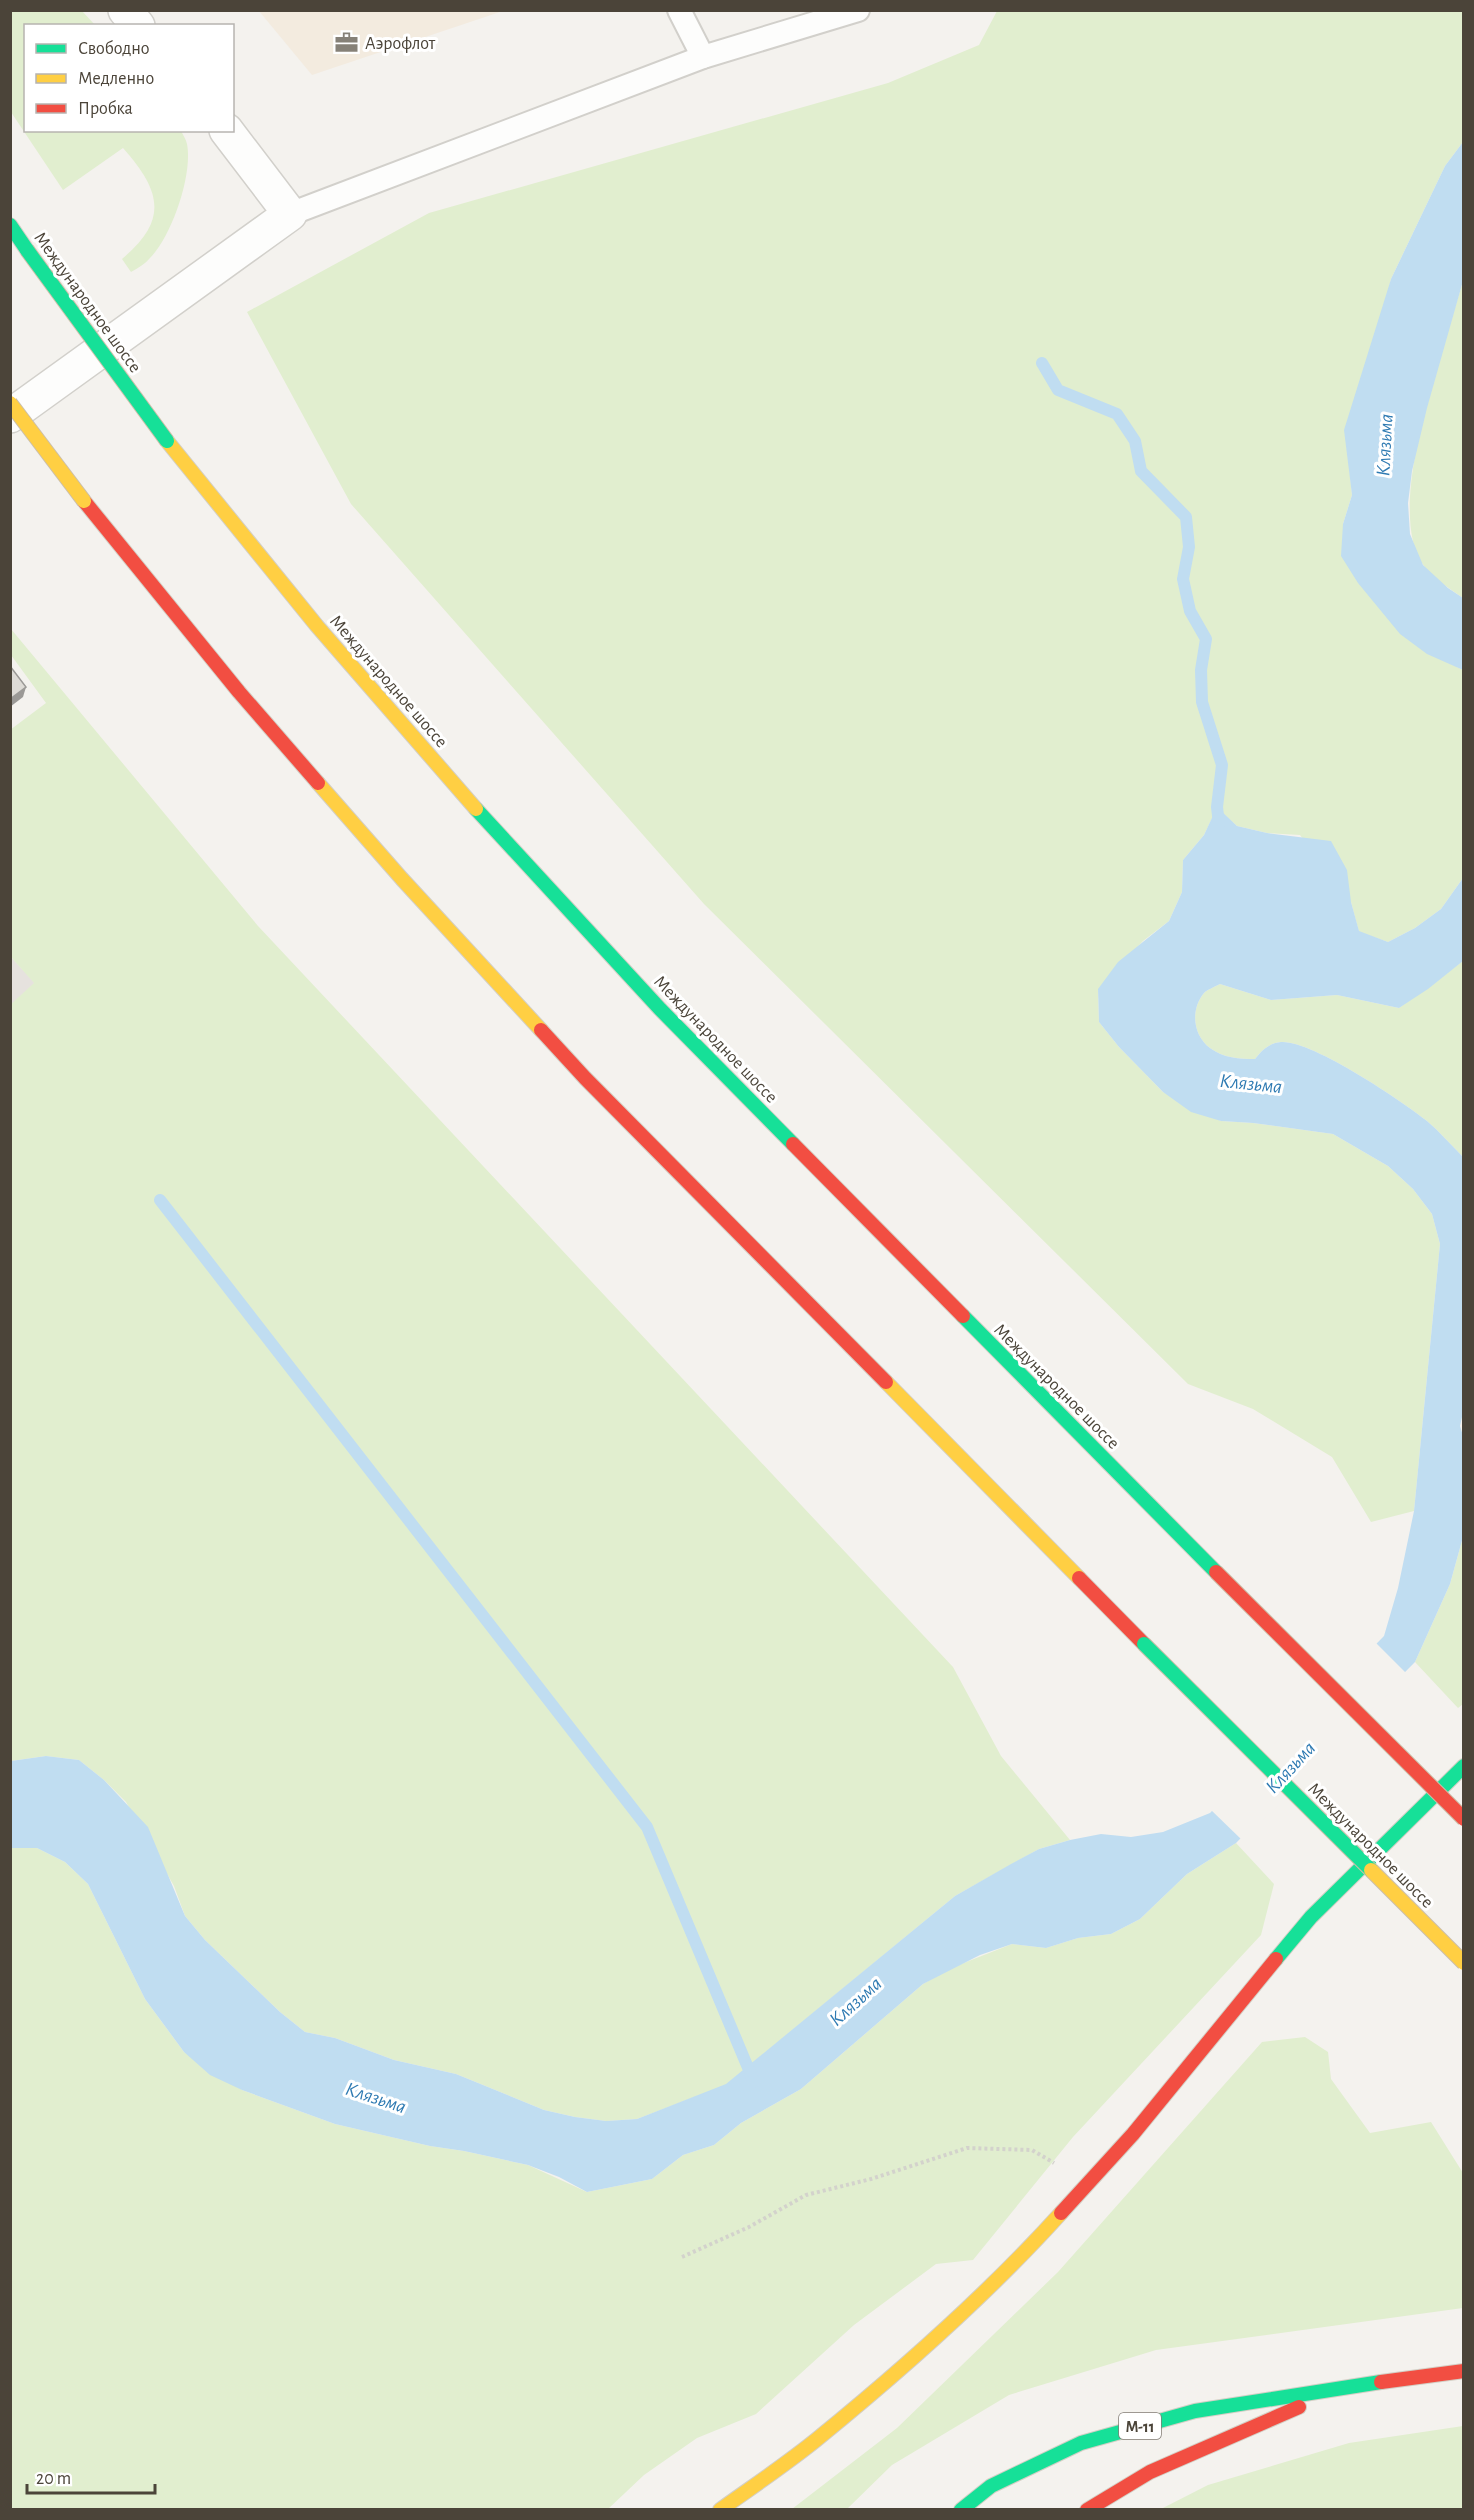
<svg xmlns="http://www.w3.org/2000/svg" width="1474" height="2520" viewBox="0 0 1474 2520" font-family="'Alegreya Sans',sans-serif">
  <rect width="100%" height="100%" fill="#f4f2ee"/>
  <path fill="#f3ebdf" d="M259,11H503L312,75Z"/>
  <path fill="#e6e2de" d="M11,957L35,983L11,1005Z"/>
  <g fill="#e1eecf">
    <path d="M10,11H82L95,25L26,26V130L181,131C183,135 186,139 187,144C193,174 172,236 150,258C145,264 138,268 131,272L122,259C168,220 162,192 123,148L63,190L11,112Z"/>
    <path d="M997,11H1463V142L1445,166L1391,279L1349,464L1352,495L1343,524L1457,667L1463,670V878L1441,909L1415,928L1388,942L1359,932L1351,902L1300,835L1267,833L1237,826L1217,808L1204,835L1183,860L1182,892L1169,921L1143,941L1098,990L1099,1022L1119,1047L1163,1092L1221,1121L1253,1123L1333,1134L1388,1166L1413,1189L1432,1214L1440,1244L1414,1511L1371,1522L1332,1457L1253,1409L1188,1384L704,904L351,504L247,312L429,213L888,83L979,45Z"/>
    <path d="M1463,281V598C1450,589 1434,579 1424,566C1382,512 1445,344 1463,281Z"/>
    <path d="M11,629L258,926L953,1667L1001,1756L1070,1840L1039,1849L955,1896L726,2085L637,2119L606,2121L575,2117L544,2110L456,2074L394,2060L335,2038L305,2032L280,2012L205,1940L185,1916L174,1886L126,1802L104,1780L79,1760L46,1756L11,1761L10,1005L34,983L11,957L10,730L46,703L11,655Z"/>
    <path d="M1463,961V1157C1451,1145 1440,1132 1427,1121C1402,1101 1312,1040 1281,1042C1269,1043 1262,1050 1255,1059C1240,1059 1223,1058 1210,1048C1193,1035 1190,1010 1204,993C1208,989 1215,987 1220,984L1271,1000L1337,995L1399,1008Z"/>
    <path d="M1463,1537V1704L1458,1708L1415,1662L1450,1584Z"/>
    <path d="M1236,1843L1274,1884L1261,1935L1073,2137L973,2260L936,2264L854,2325L756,2414L697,2438L644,2475L608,2509L11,2510L10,1848H37L65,1862L88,1884L145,1999L184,2052L242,2090L335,2124L430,2146L464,2151L528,2165L587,2192L652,2179L683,2155L714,2145L741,2123L801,2089L923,1984L951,1968L1012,1944L1046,1948L1078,1938L1111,1934L1140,1919L1187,1874Z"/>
    <path d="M1305,2037L1328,2052L1331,2079L1370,2133L1431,2122L1463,2173V2308L1156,2350L1009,2395L892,2465L847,2509H792L897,2428L1058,2272L1262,2042Z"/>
    <path d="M1463,2426V2509H1161L1208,2485L1349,2443Z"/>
  </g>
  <g fill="#c0ddf1">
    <path d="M1463,142V281L1427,408L1412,471L1408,503L1410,534L1423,565L1448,588L1463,598V670L1427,654L1400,634L1358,583L1341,556L1343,524L1352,495L1344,430L1391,279L1445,166Z"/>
    <path d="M1217,807L1237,826L1267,833L1331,841L1347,870L1351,902L1359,931L1388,942L1415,928L1441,909L1463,878V961L1428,989L1399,1008L1337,995L1271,1000L1220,984C1215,987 1208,989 1204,993C1190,1010 1193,1035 1210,1048C1223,1058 1240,1059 1255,1059C1262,1050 1269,1043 1281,1042C1312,1040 1402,1101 1427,1121C1440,1132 1451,1145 1463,1157L1464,1408L1460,1426L1464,1439L1463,1537L1450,1584L1415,1662L1236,1843L1187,1874L1140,1919L1111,1934L1078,1938L1046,1948L1012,1944L980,1955L923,1984L801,2089L741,2123L714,2145L683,2155L652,2179L587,2192L559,2177L528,2165L464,2151L430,2146L335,2124L242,2090L210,2075L184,2052L145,1999L88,1884L65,1862L37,1848H11V1761L46,1756L79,1760L104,1780L148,1827L185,1916L205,1940L280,2012L305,2032L335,2038L394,2060L456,2074L544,2110L575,2117L606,2121L637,2119L726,2084L955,1896L1011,1864L1039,1849L1070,1840L1101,1834L1131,1837L1163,1832L1210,1813L1384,1636L1398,1588L1414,1511L1440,1244L1432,1214L1413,1189L1388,1166L1333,1134L1253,1123L1221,1121L1191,1112L1163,1092L1119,1047L1099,1022L1098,989L1118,962L1169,921L1182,892L1183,860L1204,835Z"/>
  </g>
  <path fill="#f4f2ee" d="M1374,1641L1407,1674L1243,1841L1210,1809Z"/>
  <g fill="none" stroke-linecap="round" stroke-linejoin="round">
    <g stroke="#c0ddf1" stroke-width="12">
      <path d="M1042,363L1058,390L1117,414L1135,441L1141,471L1186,517L1189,547L1183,579L1190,611L1206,639L1201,670L1202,702L1222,765L1217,807L1219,824"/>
      <path d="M160,1200L647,1827L754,2082"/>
    </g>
    <defs>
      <g id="lane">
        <path d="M679,10L703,57"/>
        <path d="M290,214L703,57L858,10"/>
      </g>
      <g id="street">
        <path d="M125,10L138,26"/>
        <path d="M10,416L290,214L226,130"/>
      </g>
      <g id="fast">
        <path d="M10,225L27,250"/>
        <path d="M476,809L660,1009L793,1144"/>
        <path d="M963,1316L1216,1572"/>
        <path d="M1276,1959L1311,1917L1464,1766"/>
        <path d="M961,2510L991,2486L1081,2443L1195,2411L1381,2382"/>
      </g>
      <g id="slow">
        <path d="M167,441L317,626L476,809"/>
        <path d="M318,783L402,879L541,1030"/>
        <path d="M886,1382L1079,1578"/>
        <path d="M720,2510C752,2487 785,2465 816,2440C902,2370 987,2295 1061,2213"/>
      </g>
      <g id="jam">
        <path d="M84,501L239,692L318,783"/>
        <path d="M541,1030L585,1078L886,1382"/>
        <path d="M793,1144L963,1316"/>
        <path d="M1079,1578L1144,1644"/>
        <path d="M1061,2213L1133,2134L1276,1959"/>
        <path d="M1381,2382L1464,2371"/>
        <path d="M1087,2510L1150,2472L1299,2407"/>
      </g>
    </defs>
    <use href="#lane" stroke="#d2d0cb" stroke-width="26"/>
    <use href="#street" stroke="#d2d0cb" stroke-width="36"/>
    <use href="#fast" stroke="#d3cfc5" stroke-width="16"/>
    <use href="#slow" stroke="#d3cfc5" stroke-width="16"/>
    <use href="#jam" stroke="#d3cfc5" stroke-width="16"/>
    <path stroke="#d3d2cc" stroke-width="4" stroke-dasharray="3 3" stroke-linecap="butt" d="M682,2257L749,2227L806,2195L871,2179L967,2148L1032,2150L1054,2163"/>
    <use href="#lane" stroke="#fdfdfc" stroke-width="22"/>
    <use href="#street" stroke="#fdfdfc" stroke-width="33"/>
    <use href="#fast" stroke="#16e098" stroke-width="14"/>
    <use href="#slow" stroke="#ffcf43" stroke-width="14"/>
    <use href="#jam" stroke="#f24e42" stroke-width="14"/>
    <defs>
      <g id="fast-bridge">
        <path d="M27,250L167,441"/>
        <path d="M1144,1644L1371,1870"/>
      </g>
      <g id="slow-bridge">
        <path d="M10,403L84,501"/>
        <path d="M1371,1870L1464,1963"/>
      </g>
      <path id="jam-bridge" d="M1216,1572L1464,1819"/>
    </defs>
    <use href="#fast-bridge" stroke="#ccbfa9" stroke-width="16" stroke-linecap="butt"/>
    <use href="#slow-bridge" stroke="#ccbfa9" stroke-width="16" stroke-linecap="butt"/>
    <use href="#jam-bridge" stroke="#ccbfa9" stroke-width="16" stroke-linecap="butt"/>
    <use href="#fast-bridge" stroke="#16e098" stroke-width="14"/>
    <use href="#slow-bridge" stroke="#ffcf43" stroke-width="14"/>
    <use href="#jam-bridge" stroke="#f24e42" stroke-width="14"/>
  </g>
  <path fill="#9b9996" d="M26,687L23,697L10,707V699Z"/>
  <path fill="#dedbd6" stroke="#9b9996" stroke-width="1.5" d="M10,666L26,687L10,699Z"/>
  <defs>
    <symbol id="office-bare" viewBox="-9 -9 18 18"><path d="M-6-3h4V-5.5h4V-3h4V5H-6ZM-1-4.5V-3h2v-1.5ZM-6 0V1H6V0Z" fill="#868178" stroke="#fff" stroke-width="2.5" paint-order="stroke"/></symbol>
  </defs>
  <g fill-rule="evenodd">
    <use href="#office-bare" x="330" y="26" width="33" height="33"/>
  </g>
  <g text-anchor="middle" stroke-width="6" stroke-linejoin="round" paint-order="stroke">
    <rect fill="#fff" stroke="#817c74" stroke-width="1.5" x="1119" y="2413" width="42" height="26" rx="4.5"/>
    <g font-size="16" font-weight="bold" fill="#4b4439">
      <text x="1140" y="2432">М-11</text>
    </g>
    <g font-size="18" fill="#4b4439" stroke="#fff" text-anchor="start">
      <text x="365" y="49">Аэрофлот</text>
    </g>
    <g font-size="18" fill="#4b4439" stroke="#fff">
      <text transform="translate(88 302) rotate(54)" y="6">Международное шоссе</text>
      <text transform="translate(389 681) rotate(49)" y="6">Международное шоссе</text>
      <text transform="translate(716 1039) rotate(46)" y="6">Международное шоссе</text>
      <text transform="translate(1057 1386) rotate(45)" y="6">Международное шоссе</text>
      <text transform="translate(1371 1845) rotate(45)" y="6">Международное шоссе</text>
    </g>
    <g font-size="20" font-style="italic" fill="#2e7ab2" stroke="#fff">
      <text transform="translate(1384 445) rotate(-87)" y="7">Клязьма</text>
      <text transform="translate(1251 1083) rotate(6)" y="7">Клязьма</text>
      <text transform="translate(1290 1767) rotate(-47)" y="7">Клязьма</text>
      <text transform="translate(855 2001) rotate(-42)" y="7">Клязьма</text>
      <text transform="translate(376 2097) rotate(18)" y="7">Клязьма</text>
    </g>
  </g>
  <rect width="1474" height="2520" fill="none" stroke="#4b4439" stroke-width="24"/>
  <rect x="24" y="24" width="210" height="108" fill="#ffffff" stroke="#b7b4b0" stroke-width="1.5"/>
  <rect x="36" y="44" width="30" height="9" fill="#16e098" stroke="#b7b4b0" stroke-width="1.5"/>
  <text x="78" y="54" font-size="18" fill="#4b4439">Свободно</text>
  <rect x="36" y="74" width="30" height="9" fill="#ffcf43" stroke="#b7b4b0" stroke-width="1.5"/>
  <text x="78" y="84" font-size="18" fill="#4b4439">Медленно</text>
  <rect x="36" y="104" width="30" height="9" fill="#f24e42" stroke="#b7b4b0" stroke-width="1.5"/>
  <text x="78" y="114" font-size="18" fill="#4b4439">Пробка</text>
  <path d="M27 2484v9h128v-9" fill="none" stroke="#4b4439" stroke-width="3"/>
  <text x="36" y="2484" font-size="18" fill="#4b4439" stroke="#ffffff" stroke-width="4.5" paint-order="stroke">20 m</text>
</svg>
